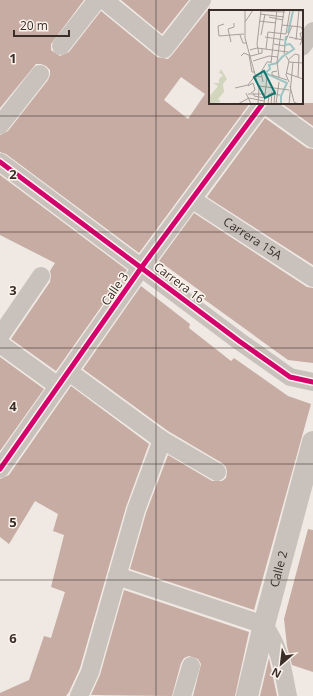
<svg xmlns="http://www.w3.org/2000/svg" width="313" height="696" viewBox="0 0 313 696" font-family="'Open Sans',sans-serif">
  <rect width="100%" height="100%" fill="#f0e9e3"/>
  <g fill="#c6aca3" fill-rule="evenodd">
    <path d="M0,0H84L51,44V50L60,56L69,52L101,11L157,57L168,59L172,55L210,7V103H250L139,253L6,154L0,152V135L8,131L48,80L50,75V70L46,66L41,64H36L0,108ZM181,77L205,94L188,119L164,100Z"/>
    <path d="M121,0H189L162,34Z"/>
    <path d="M281,103H313V126Z"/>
    <path d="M265,118L307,148L313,149V265L207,197Z"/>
    <path d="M0,175L127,270L56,371L11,339L50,282L51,276L50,271L55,263L0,235Z"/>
    <path d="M194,213L307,287L313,288V363L288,360L201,297L203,293L159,261Z"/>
    <path d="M141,286L190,324L189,328L231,361L234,358L288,396L311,404L254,610L130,569L146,513L168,455L212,481H222L226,478L227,472L226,467L222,463L168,431L83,369Z"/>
    <path d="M0,357L44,389L0,451Z"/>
    <path d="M71,386L149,444L126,507L80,668L69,692L66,696H0V693L29,680L44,636L51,638L65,592L51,587L64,535L53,531L58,514L35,501L9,544L0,537V479L9,475Z"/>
    <path d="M308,529L313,530V672L292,665L287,646L284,619Z"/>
    <path d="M124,590L249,632L235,696H193L201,664L198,659L189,656L184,658L181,663L172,696L91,695L100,675Z"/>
    <path d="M269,658L277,696H260Z"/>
  </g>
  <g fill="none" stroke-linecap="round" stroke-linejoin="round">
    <g stroke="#c9c2bc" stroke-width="18">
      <path d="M104,0L164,49L202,0"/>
      <path d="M61,46L97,0"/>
      <path d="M302,47L313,31"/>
      <path d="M263,103L313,139"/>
      <path d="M0,125L40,74"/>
      <path d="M0,162L239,341L290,377L313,382"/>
      <path id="s1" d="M193,200L313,278"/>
      <path d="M0,336L41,276"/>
      <path d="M0,344L58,386"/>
      <path d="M69,372L162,440L217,472"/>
      <path d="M0,469L141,268L263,103"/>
      <path d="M117,576L264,625C281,650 282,667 288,696"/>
      <path d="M79,696L90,672L136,510L162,440"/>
      <path d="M182,696L191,666"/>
    </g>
    <path stroke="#c9c2bc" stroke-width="22" id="s2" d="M247,696L264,625L313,442"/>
    <defs>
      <g id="cycleway">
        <path d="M0,162L239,341L290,377L313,382"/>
        <path d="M0,469L141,268L263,103"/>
      </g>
    </defs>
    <use href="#cycleway" stroke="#fcf4ec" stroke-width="8"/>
    <use href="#cycleway" stroke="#d6006c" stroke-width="5"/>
  </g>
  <path fill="none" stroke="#3b2e29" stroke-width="1" stroke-opacity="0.55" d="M156,0V696M0,116H313M0,232H313M0,348H313M0,464H313M0,580H313"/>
  <g text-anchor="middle" stroke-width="3" stroke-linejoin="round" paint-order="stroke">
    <g font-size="12" fill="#3b2e29" stroke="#fcf4ec">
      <text dy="4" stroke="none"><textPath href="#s1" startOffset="71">Carrera 15A</textPath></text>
      <text transform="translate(179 283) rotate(37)" y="4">Carrera 16</text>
      <text transform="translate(115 289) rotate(-55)" y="4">Calle 3</text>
      <text dy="4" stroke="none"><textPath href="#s2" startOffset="131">Calle 2</textPath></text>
    </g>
  </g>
  <g transform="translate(209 10)">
    <rect width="94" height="94" fill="#f0e9e3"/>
    <path d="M12,59L18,69L14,74L15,82L9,89L12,92L0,94V87L9,76L4,73H10V69L14,65L10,63Z" fill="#d2d6bc"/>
    <path fill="none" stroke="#9dc5c4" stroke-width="2" d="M79,23L84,1M72,94V86L78,73L56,63L61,59L60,55L68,53L73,47L85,39L81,34L76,35L77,26"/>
    <path fill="none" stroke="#a89e99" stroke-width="1" d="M36,0V28L50,79L49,94M70,0L94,1M52,1L76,2M51,4L75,7M60,7L74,10M50,11L67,13M36,12L44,0M15,14L9,16L10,26L35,24M73,15L92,17L94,21M31,25L34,33H38M52,25L56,4M56,27L75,30M80,27L94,30M77,30L83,16M87,30L90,0M22,32L19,19L25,17V13M65,34L76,36L75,44M91,35L93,30L91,23H94M57,39L59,22L77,24L81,0M41,40L48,38L79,42M50,44L48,34L52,0M40,45L43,62H46M32,46L35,43L42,46L53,43V38M77,46L80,51L77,65L80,72M79,50L86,44L90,45L89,67M44,51L60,46L69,47M80,52L94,53M62,53L68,0M68,61L63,62V65L78,70M77,63L94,69M70,67L68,52L75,0M54,72L52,62L58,52H62M39,76L44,73L46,80L42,83M50,76L80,80M81,76L85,92L89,94M26,78L39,75L46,66L53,67M37,83L42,94M45,83V86L56,88M39,84H56M40,88L55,91M29,94L40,88M55,94L58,67M59,94L60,84L71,85M62,94L63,82M65,94L66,80M67,94L70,72M80,94L84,52"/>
    <path fill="#0f766e" fill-opacity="0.15" stroke="#0f766e" stroke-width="2" d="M55,61L66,83L56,88L45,67Z"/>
    <rect width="94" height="94" fill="none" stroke="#3b2e29" stroke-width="2"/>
  </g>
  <g font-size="13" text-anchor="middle" font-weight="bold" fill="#3b2e29" stroke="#fcf4ec" stroke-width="3" stroke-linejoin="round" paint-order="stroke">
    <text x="13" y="63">1</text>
    <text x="13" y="179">2</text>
    <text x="13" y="295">3</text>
    <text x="13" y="411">4</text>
    <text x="13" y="527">5</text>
    <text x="13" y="643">6</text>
  </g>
  <g transform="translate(281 664) rotate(208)" stroke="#fcf4ec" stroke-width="3" paint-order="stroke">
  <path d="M0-3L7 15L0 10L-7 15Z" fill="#3b2e29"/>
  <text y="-6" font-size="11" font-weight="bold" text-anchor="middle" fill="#3b2e29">N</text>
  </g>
  <path d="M14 30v6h55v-6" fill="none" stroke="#3b2e29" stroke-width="2"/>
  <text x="20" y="30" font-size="12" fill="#3b2e29" stroke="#fcf4ec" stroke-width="3" paint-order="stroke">20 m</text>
</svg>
